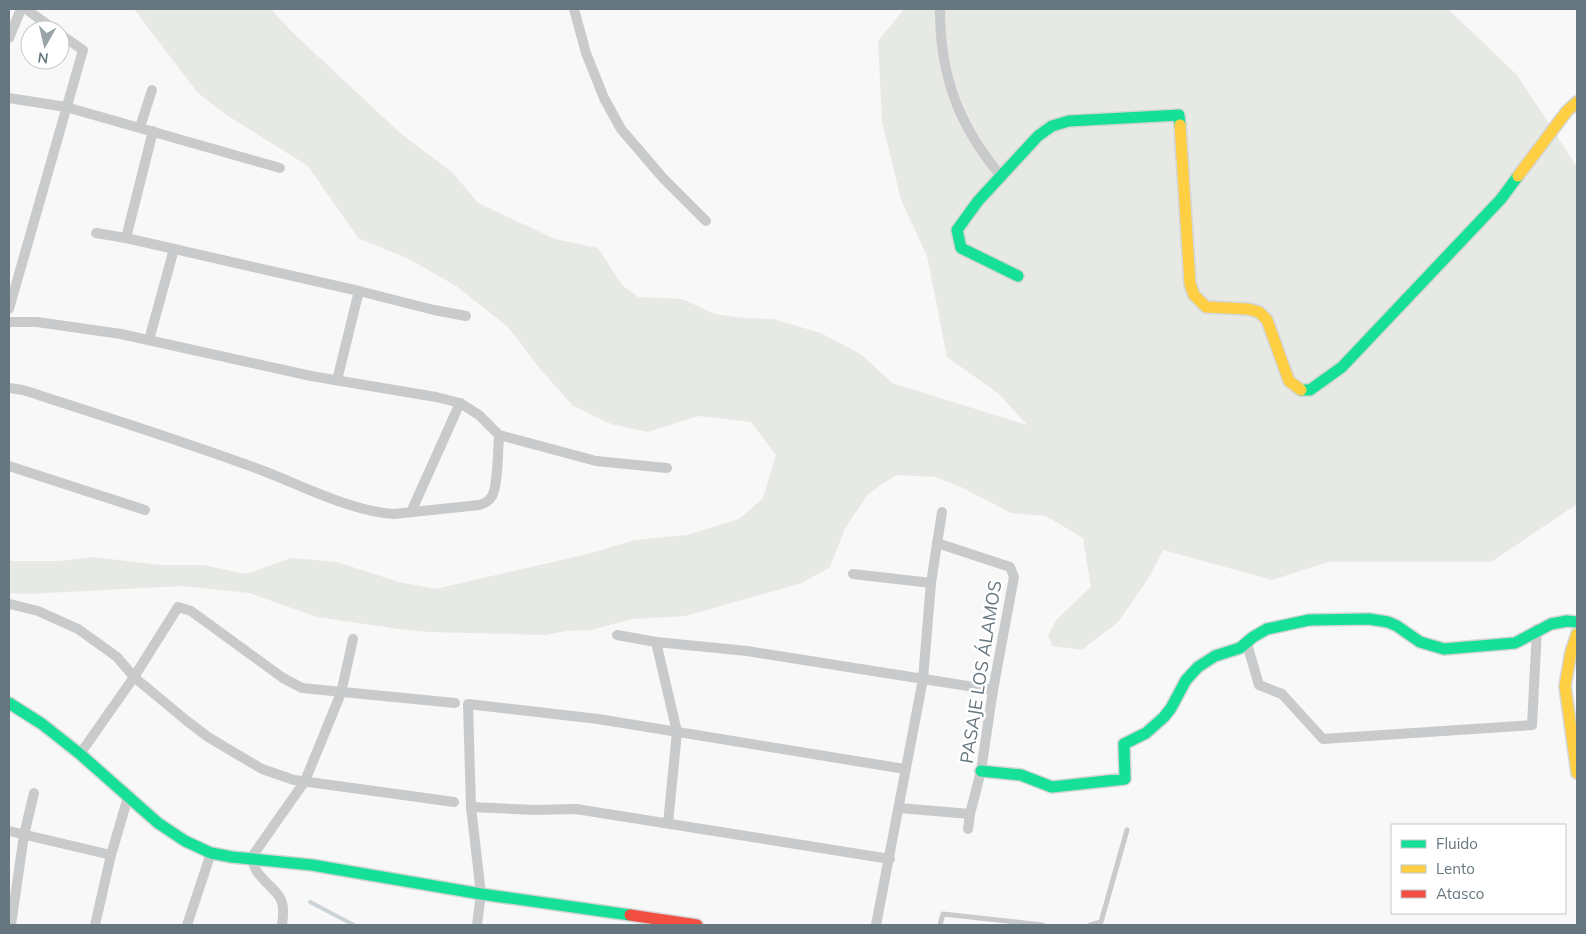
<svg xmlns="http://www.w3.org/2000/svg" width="1586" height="934" viewBox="0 0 1586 934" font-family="Mulish,sans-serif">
  <rect width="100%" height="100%" fill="#f8f8f8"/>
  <path fill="#e7e9e5" d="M134,9H271L290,30L399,132L453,173L478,203L555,239L598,248L622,285L638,297L682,299L715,314L743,318L773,319L821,333L862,355L892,383L1027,425L999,394L947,357L927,256L901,200L882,121L878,41L904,9H1448L1517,75L1577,167V504L1491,562H1328L1272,580L1163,550L1148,579L1118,622L1082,650L1052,646L1048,635L1057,619L1091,587L1083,538L1046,516L1011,513L963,488L936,477L896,475L868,494L845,528L830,567L802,583L685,616L633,619L591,630L567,631L545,635L428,632L399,629L317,617L249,593L183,586L27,594L9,593V561H60L93,557L160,565H203L246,574L291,558L337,562L399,582L435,589L592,553L634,540L687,535L739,519L763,498L776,455L751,422L698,416L648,432L611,424L573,406L541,370L508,327L456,286L409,259L358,238L308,166L225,114L197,92Z"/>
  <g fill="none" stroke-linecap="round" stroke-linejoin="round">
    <path stroke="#cad3d5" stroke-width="4" d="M310,902L354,925"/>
    <defs>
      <g id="fast">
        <path d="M1018,276L961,248L957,230L978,201L1038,136L1052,126L1069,121L1179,115L1180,125"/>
        <path d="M1301,390H1310L1342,367L1501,199L1518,176"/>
        <path d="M9,703L42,724L80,754L158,823L185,841L211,853L232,857L312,865L481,894L630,915"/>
        <path d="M981,771L1021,775L1052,787L1125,779L1124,744L1146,733L1164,717L1171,708L1186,680L1198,667L1215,656L1240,648L1253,637L1267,629L1309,620L1369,619L1388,622L1397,626L1420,642L1444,649L1515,643L1551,624L1567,621L1577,622"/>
      </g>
      <g id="slow">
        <path d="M1180,125L1190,284L1194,295L1206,307L1248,309L1259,312L1267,320L1289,381L1301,390"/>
        <path d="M1518,176L1567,111L1577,102"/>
        <path d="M1577,634L1571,652L1565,686L1577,773"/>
      </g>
      <path id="jam" d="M630,915L697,925"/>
    </defs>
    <use href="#fast" stroke="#d4d5d6" stroke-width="14"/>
    <use href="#slow" stroke="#d4d5d6" stroke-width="14"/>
    <use href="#jam" stroke="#d4d5d6" stroke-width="14"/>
    <g stroke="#c9cacb" stroke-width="5">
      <path d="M940,925L943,914L1043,925"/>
      <path d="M1090,925L1101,922L1127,830"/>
    </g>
    <g stroke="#c9cacb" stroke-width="10">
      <path d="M26,9L55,30"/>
      <path d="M574,9L586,53L604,98L621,129L663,178L706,221"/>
      <path d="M940,10C940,76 959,127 1002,177"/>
      <path d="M9,38L21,9"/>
      <path d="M9,98L66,107L280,168"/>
      <path d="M140,127L152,90"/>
      <path d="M96,233L126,238L359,291L434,310L466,316"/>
      <path d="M126,238L153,131"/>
      <path d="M9,309L83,50L60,34"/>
      <path d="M9,322H37L121,334L311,376L436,397L460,403L479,415L499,435L596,461L667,468"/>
      <path d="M149,340L174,249"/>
      <path d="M337,380L359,291"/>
      <path d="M9,388L23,390C103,416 183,441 261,470C301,485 352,512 394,514L479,505C484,504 489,501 492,496C498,486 498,449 499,435"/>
      <path d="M9,466L145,510"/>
      <path d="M411,512L460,403"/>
      <path d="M937,543L1010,567L1014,577L993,690L981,771L970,814L968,829"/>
      <path d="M853,574L931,583"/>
      <path d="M9,605L10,604L38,611L78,629L117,657L134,677L187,721L208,737L262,769L294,780L454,802"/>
      <path d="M617,635L656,642L747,651L993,690"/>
      <path d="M656,642L677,732L668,823"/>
      <path d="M1247,644L1259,685L1282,694L1323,739L1532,725L1537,629"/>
      <path d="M80,754L134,677L178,607L191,611L283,678L302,688L455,703"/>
      <path d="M471,807L534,810L576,809L890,859"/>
      <path d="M899,808L970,814"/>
      <path d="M9,831L111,855"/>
      <path d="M11,925L24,835L34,793"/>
      <path d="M95,925L111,855L128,797"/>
      <path d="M187,925L211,853"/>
      <path d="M282,925C287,892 275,895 258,873C255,869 253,863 251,858L305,781L341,693L353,639"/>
      <path d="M477,925L481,894L471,807L468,704L598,719L905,769"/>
      <path d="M876,925L923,679L931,583L942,512"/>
    </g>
    <use href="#fast" stroke="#16e098" stroke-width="11"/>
    <use href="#slow" stroke="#ffcf43" stroke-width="11"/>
    <use href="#jam" stroke="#f24e42" stroke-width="11"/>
  </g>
  <g text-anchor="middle" stroke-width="5" stroke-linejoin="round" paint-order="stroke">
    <g font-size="18" fill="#66767f" stroke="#fff">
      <text transform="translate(981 672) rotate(-81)" y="6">PASAJE LOS ÁLAMOS</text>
    </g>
  </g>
  <rect width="1586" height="934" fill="none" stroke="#66767f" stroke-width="20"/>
  <rect x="1391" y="824" width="175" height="90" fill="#ffffff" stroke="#c2c8cc"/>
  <rect x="1401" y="840" width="25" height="8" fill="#16e098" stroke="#c2c8cc"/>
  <text x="1436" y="849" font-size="15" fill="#66767f">Fluido</text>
  <rect x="1401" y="865" width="25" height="8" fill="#ffcf43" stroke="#c2c8cc"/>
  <text x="1436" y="874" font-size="15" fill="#66767f">Lento</text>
  <rect x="1401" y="890" width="25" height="8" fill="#f24e42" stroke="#c2c8cc"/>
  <text x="1436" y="899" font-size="15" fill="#66767f">Atasco</text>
  <g transform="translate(45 45) rotate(188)"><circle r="24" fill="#ffffff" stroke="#c2c8cc"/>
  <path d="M0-4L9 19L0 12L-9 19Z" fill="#99a4a9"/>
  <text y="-8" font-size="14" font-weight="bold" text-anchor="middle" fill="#66767f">N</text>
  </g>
</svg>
